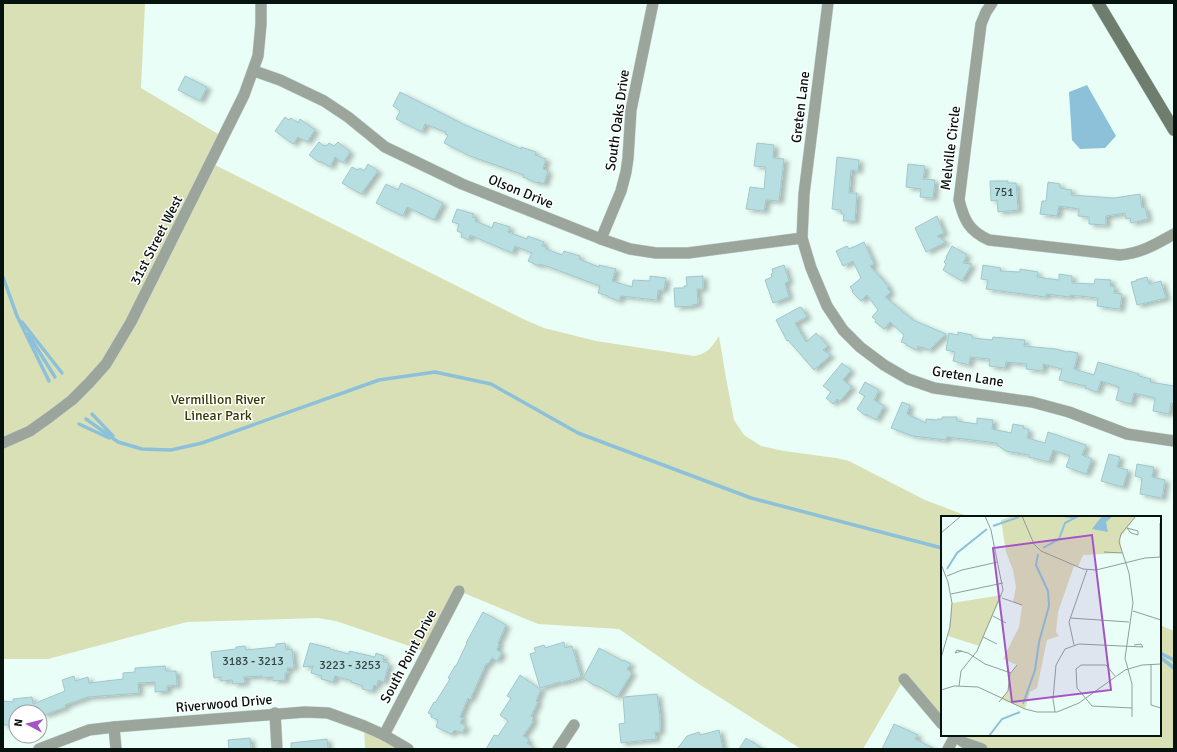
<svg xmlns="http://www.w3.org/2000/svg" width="1177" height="752" viewBox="0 0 1177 752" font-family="Signika,sans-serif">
  <defs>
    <filter id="shadow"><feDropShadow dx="4.5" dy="2.5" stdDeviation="2" flood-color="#0004"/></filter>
  </defs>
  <rect width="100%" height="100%" fill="#e9fef6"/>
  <g fill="#dae0b5">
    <path d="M3,3H145L141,88L223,137L211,163L523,319L544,328L596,341L694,356C707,354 712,347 719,336L726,378L734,420L744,435L761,446L784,451L836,458L849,461L925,500L970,517H942V724L904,679L863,749H801L694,681L619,629L538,624L459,591L427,652L336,621L318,618L187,622L48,659H3Z"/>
    <path d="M1160,625L1174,631V749H982L953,735H1160Z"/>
    <path d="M364,726L408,749H365Z"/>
  </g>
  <path fill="#8dc1d9" d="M1087,85L1116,136L1105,148L1080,149L1072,140L1069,92Z"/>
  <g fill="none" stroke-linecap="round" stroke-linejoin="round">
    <g stroke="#8dc1d9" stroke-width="3.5">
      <path d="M3,277L17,316L49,381"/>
      <path d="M22,322L62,373"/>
      <path d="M28,334L55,377"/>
      <path d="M92,414L113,436"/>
      <path d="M86,419L118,442L142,449L171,450L202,443L379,380L435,372L491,384L578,433L751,498L942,548"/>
      <path d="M79,424L109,438"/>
      <path d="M1160,653L1174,660"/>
      <path d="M1160,657L1174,668"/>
    </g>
  </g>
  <g fill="#b7dee0" stroke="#a1c7ca" filter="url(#shadow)">
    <path d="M185,76L207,87L200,101L178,90Z"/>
    <path d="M400,92L465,125L521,149V147L536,152L535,155L546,159L543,169L548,171L544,184L538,182L537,183L523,177L524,175L470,156L444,143L448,135L445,134L446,132L425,124L422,132L396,119L400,111L393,106Z"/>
    <path d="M285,117L289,120L291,118L298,123L300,119L315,130L307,142L298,137L293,144L275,131Z"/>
    <path d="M319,142L324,146L325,145L327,146L329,143L334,146L338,142L350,152L343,163L335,157L330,167L320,161L319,162L309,155Z"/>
    <path d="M757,143L774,145L773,158L784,159L779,201L766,200L764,211L746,209L750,187L764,189L766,167L754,166Z"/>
    <path d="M837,157L859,160L858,171L851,170L849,193H857L855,221H843L844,214H841V210L832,209Z"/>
    <path d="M368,164L378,171L361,194L342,183L352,167L358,170L360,168L364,171Z"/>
    <path d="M908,164L925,166L923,179L935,180L933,198L920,197L921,189L906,187Z"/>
    <path d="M990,181H1008V183H1016L1018,210L998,212L997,200L991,201Z"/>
    <path d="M1048,182L1060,184V188L1072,190L1071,195L1114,198L1140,194L1142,208L1145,207L1148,219L1131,223L1130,218L1126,219L1125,213L1106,216V225L1089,224V217L1078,216L1079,209L1059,206L1057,216L1040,214L1042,201H1046Z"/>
    <path d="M401,183L443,203L434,220L407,207L403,216L376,203L386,184L398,190Z"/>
    <path d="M457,209L474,214L472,217L476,218L475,221L492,228L494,222L510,227L508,232L527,239L528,236L544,242L542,246L546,247V249L562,255L564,251L580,256L579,259L599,267V265L616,269L612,281L632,287L633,280L650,281V276L666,278L664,290H658L657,300L621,296L619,301L608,297V296L598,293L600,286L549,267L539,264V266L528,261L532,253L515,246L512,253L470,235L469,240L461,237L462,233L457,231L459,224L452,222Z"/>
    <path d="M937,216L944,233L937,236L946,242L926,252L915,228Z"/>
    <path d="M864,242L874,264L870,266L889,287L887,288L891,292L885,297L913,320L946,334L929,350L922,347V348L918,346L917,350L906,345L907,344L901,342L904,335L890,322L884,329L875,322L876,320L872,317L878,310L867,295L861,301L852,292L853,291L850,287L861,278L853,261L843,266L836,251L847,246L849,249Z"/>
    <path d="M952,246L967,255L963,263L972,264L962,281L943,270L946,264L944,262L947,258L946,257Z"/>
    <path d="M784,265L789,281L785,283L789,297L773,303L765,280L772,277L771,274L773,273L772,269Z"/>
    <path d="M983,265L1001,268L1000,271L1020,272V269L1038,272L1037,277L1059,280V274L1072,276V283L1094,284L1095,279L1111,280L1110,286L1115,287L1114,293L1122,294L1120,309L1097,306L1098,298L1070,295V297L1046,294V297L986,289L988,280L981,279Z"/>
    <path d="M703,276V289H697L698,304L692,305V306L675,307L674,288H684V286H687L686,277Z"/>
    <path d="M1147,277L1149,284L1161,281L1166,298L1137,305L1131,282L1136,281V280Z"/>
    <path d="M800,307L802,308L807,317L795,323L806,342L816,333L828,346L823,350L831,355L814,370L788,340L787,341L776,320Z"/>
    <path d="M958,332L972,335V338L992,340L993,337L1025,340L1024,346L1056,349L1067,352L1068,351L1078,353L1074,369L1094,375L1098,362L1139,374V376L1151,379L1150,382L1174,386V404L1171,403L1169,414L1153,411L1155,398L1134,393L1131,404L1116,400L1119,387L1101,381L1097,392L1085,388L1086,386L1059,380L1062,369L1043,364V371L1026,369L1027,364L1006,362L1005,368L989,366L990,359L970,357L969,365L953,361L955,352L946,350L949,333L958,335Z"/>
    <path d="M842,363L851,370L843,380L852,387L840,401L837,399L833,404L826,398L831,392L823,386Z"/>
    <path d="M865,382L879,390L874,400L884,406L876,420L866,414V416L857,409L865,396L859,393Z"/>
    <path d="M902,402L910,405L907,414L926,423V419L937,420L938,419H942V417H957V421L977,424V418L993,420L992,429L1011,433L1013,424L1024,426L1023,428L1029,430L1027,438L1045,443L1048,432L1086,445L1082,455L1092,459L1086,474L1066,467L1070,456L1053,450L1049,462L1029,457V455L1006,451L997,445V443L947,437L946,440L913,436L891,428Z"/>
    <path d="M1109,454L1120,457L1117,467L1128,470L1123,487L1101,481Z"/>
    <path d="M1137,464L1154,467L1152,477L1165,480L1162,498L1140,494L1142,478L1135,476Z"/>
    <path d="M483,612L506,625L498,643L499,644L497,650L502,653L497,661L492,658L488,664H486L470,700L468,698L460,717L463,718L460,723L466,726L462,733L455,730L451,734L436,727L438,720L431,717V714L428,713L434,702L435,703L450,679L448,678L455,666H456L467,643H466Z"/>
    <path d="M564,642L565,648L572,646L581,677L561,683L560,682L540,688L530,654L536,652L534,648L544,645L545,648Z"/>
    <path d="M285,643L286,650L292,649L294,668H287L288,673H285V680L273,681V677L262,678V676L244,677L245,683L233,684L232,680L221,681V677L214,678L211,652L236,649V647L245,646L246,650L276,647V644Z"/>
    <path d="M310,643L330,648V649L349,654V651L375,657L376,653L384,656L383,662L389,663L384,682L378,680L377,686L374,685L372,691L362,689L363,686L351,682L352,681L335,676L333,682L321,679L322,676L311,673L313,666L303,667Z"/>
    <path d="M599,648L623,661L624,660L631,664L627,669L632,673L617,697L596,685L595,686L583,678Z"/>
    <path d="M165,666L166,671H176L177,685L167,686V691L155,692V682L138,683L139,693L88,697L65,705L66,707L44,715L42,712H16V725H3V701L13,702V699L32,697L33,704L65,691L62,680L74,676L75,681L88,677L89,683L123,679V673L135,672V668Z"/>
    <path d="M520,675L541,690L536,701L538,702L531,716L534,718L532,720L533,722L523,736L529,740L527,743L535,749H486L494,735L498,736L508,721L500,715L511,698L507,696Z"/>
    <path d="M657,694L660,717V732H655L656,739L621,743L619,724L625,723L623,697Z"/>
    <path d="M894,724L918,735L915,739L935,749H882Z"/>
    <path d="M719,730L723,749H677L687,736L699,732L700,735Z"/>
    <path d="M250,738L251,749H229L228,740Z"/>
    <path d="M746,738L763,749H739Z"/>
    <path d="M327,739L328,749H291V743Z"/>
  </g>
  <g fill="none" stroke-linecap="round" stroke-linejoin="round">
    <defs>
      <g id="street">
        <path d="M828,3L804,194L802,238L811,268L827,306L843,330L860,347L884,365L908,379L934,388L1032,402L1069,412L1127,434L1174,441"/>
        <path d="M992,3L986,12L981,24L959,200C964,220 969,231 989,240L1120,255C1142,253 1156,244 1174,234"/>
        <path d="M254,71L280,80L324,101L348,117L385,147L408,158L462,184L601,239L630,249L656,253H688L802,238"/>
        <path d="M601,239L621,191L626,172L628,158L631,110L653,3"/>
        <path d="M3,443L30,431L51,416L72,400L89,383L106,364L131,322L244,95L258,56L261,24V3"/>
        <path d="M904,679L942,724"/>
        <path d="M275,713L277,749"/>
        <path d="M114,727L116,749"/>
        <path d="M384,735L459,591"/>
        <path d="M953,735L965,743L982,749"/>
        <path d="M39,749L89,730L114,727L305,712L328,713L364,726L384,735L408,749"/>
        <path d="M558,749L574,725"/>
        <path d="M948,749L955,736"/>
      </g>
      <path id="secondary" d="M1098,3L1174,130"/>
    </defs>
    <use href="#street" stroke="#c5d8d1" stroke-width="12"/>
    <use href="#secondary" stroke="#c5d8d1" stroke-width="13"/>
    <use href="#street" stroke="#9ca59b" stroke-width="11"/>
    <use href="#secondary" stroke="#6f7d6e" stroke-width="12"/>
  </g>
  <g text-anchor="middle" stroke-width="3" stroke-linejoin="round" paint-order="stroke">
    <g font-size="12" fill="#324542">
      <text x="1004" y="196">751</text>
      <text x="253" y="665">3183 - 3213</text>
      <text x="350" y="669">3223 - 3253</text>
    </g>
    <g font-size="14" fill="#06120e" stroke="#fff">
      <text transform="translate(800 107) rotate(-83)" y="5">Greten Lane</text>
      <text transform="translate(617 120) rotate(-82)" y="5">South Oaks Drive</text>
      <text transform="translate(950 148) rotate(-83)" y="5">Melville Circle</text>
      <text transform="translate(521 191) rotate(22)" y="5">Olson Drive</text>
      <text transform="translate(156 240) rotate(-63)" y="5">31st Street West</text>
      <text transform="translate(968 376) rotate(9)" y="5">Greten Lane</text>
      <text transform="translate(408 656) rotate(-62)" y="5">South Point Drive</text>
      <text transform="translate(224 703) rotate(-5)" y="5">Riverwood Drive</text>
    </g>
    <g font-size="14" fill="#363a00" stroke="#fff">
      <text x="218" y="404">Vermillion River<tspan x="218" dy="16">Linear Park</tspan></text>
    </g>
  </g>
  <g transform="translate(941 516)">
    <rect width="220" height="220" fill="#e9fef6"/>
    <path d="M72,0H195L179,22L181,37L142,39L137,51L133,50L117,96L115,116L118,120L106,124L96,172L89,176L84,193L60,183L67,175L68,161L76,149L62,143L78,111L81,90L72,86L75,71L72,54L65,36L60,4ZM61,79L38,130L7,120L11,87Z" fill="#dae0b5"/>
    <path d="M161,0H172L165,6L167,16L151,13Z" fill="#8dc1d9"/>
    <path fill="none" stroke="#8dc1d9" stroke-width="2" d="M123,0L135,2M52,10L78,1M102,32L118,23L124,7L137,0M6,53L16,37L46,13M82,188L94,154L98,126L108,90L107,75L95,49L97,38M48,220L61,203L79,196"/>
    <path fill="none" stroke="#8ea099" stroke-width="1" d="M81,0L93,28L100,35L142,53L155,54L204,42L220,41M219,7V41M186,12L197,15V19L190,17ZM0,17L20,0M163,36L181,37M0,48L7,66L11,87L9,111L0,142M6,60L21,54L57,46M10,78L62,67M61,82L81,89M192,95L220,104M52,100L65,107M129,102L188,106M42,121L56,128M133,129L128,106L146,54M21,135L14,137L16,134L27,137L44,148L70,157M210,148V189L220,192M174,160L165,149H140L135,153L136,172L151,190L191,192M18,170L20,155L36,135L62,74L50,14L44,0M0,174L13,170L37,171L84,193L96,196H116L138,187L184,154L201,149L220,148M58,186L67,175L69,158L76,149M114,196L112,183L115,149L124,133L138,128L202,131L200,128L193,129M191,201V168L184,142L192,87L188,57L178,26L180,18L195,0"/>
    <path fill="#a454c5" fill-opacity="0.15" stroke="#a454c5" stroke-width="2" d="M151,19L170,174L71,186L52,32Z"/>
    <rect width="220" height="220" fill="none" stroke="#06120e" stroke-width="2"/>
  </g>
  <rect width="1177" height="752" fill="none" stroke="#06120e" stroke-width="8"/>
  <g transform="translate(28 724) rotate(277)"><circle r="19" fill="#ffffff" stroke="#9ba09f"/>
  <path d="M0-3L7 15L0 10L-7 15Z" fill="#a454c5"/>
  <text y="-6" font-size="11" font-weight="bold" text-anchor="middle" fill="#06120e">N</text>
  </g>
</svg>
